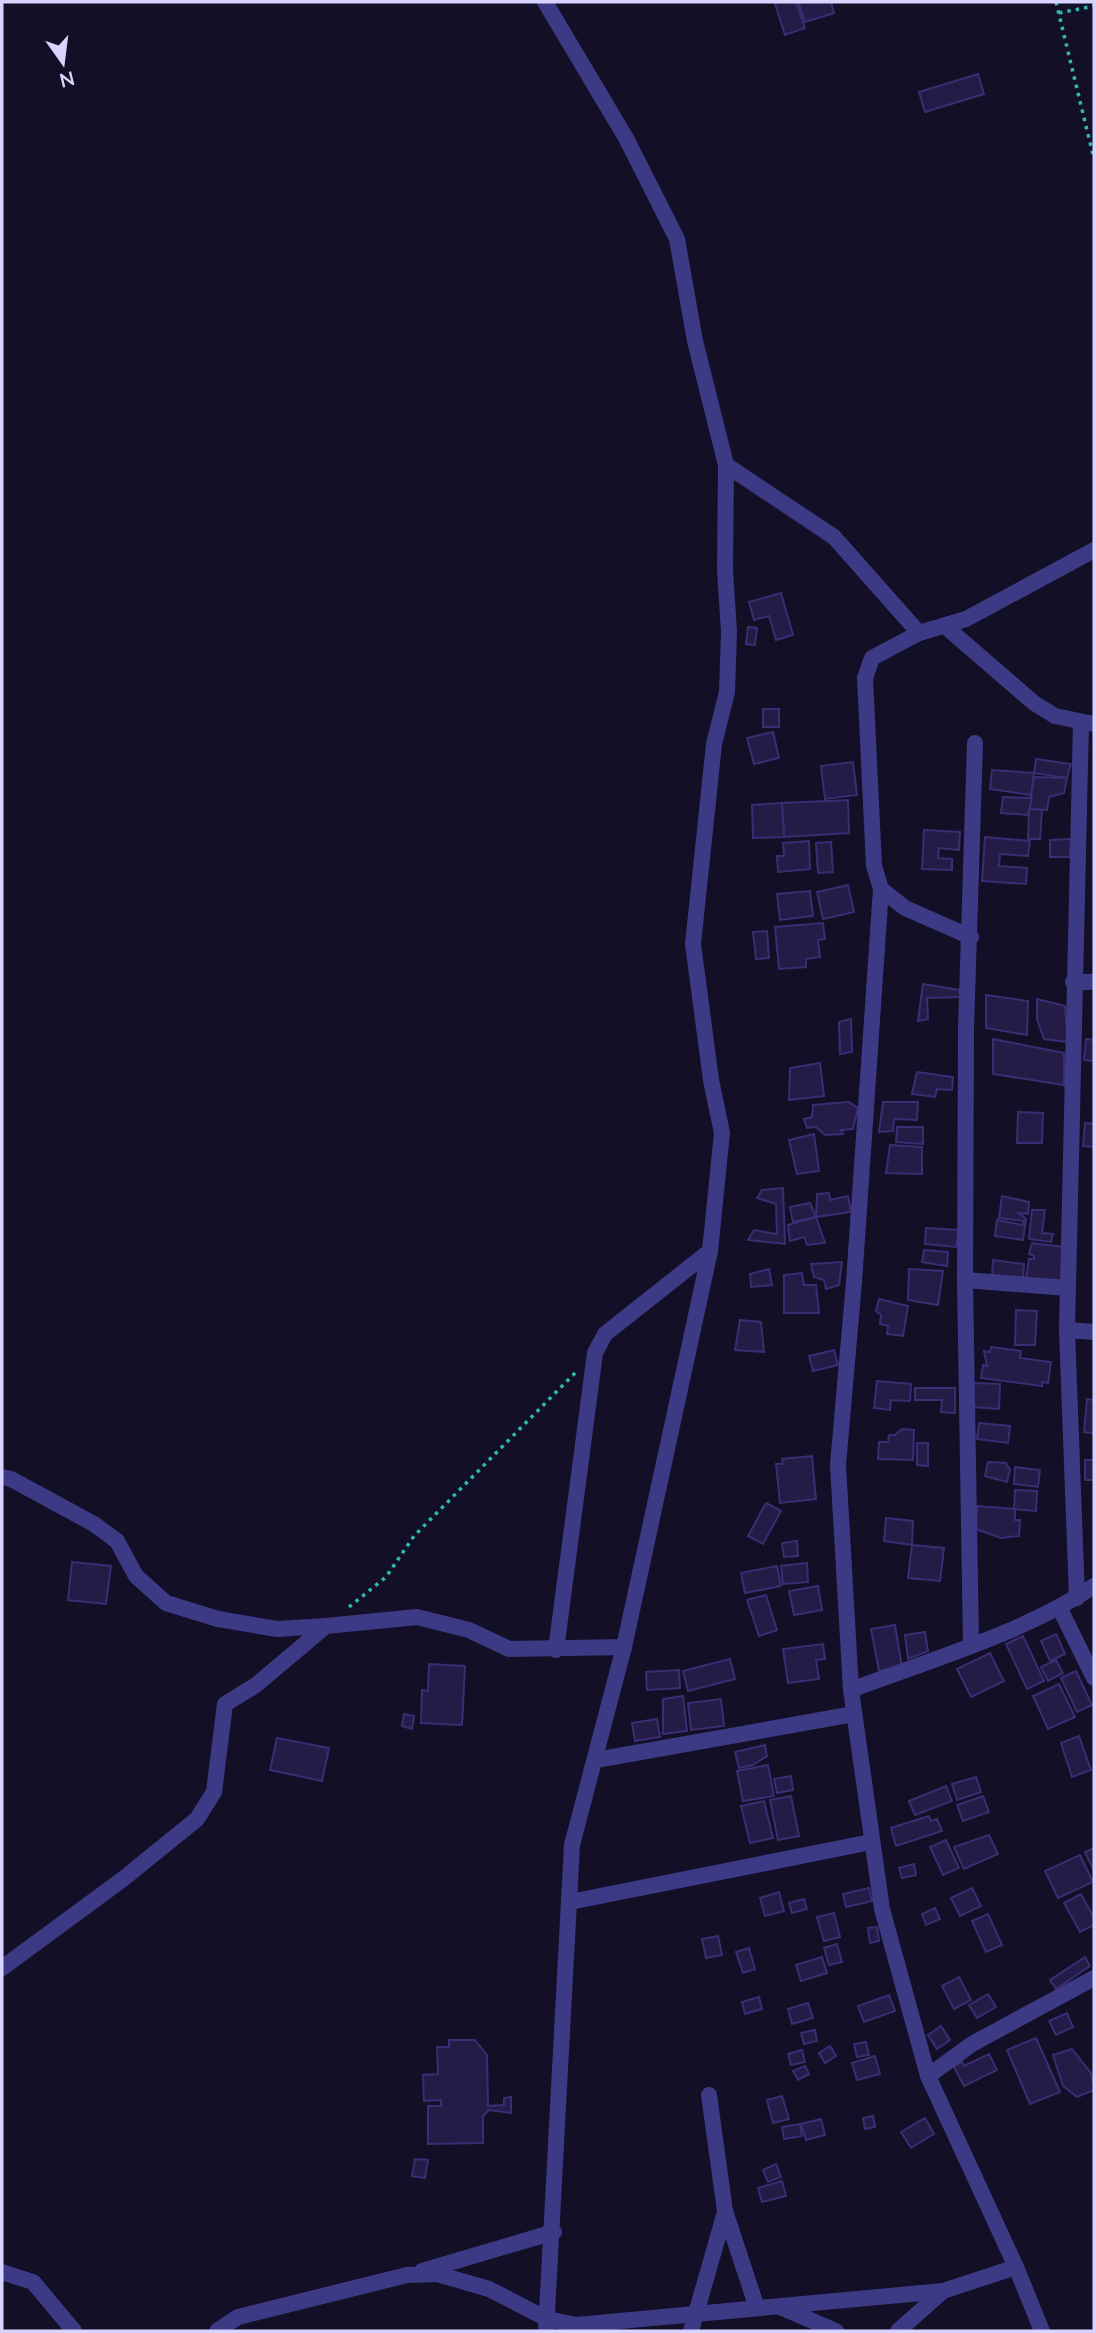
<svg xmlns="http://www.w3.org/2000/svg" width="1096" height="2333" viewBox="0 0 1096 2333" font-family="Lato,sans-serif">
  <rect width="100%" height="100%" fill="#130f26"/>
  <g fill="#241b47" stroke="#3b2d73" stroke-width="2">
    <path d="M782,2H796L805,28L785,35L775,4Z"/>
    <path d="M806,2H831L834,13L805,22L799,4Z"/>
    <path d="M978,74L984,94L925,112L919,92Z"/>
    <path d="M781,593L793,635L776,640L769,616L754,620L749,602Z"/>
    <path d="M748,627L757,628L755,645L746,644Z"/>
    <rect x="763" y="709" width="16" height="18"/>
    <path d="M773,732L779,758L754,764L747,738Z"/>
    <path d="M1036,759L1071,764L1067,778L1034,773Z"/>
    <path d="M853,762L857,795L825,799L821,766Z"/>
    <path d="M992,770L1034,773L1031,795L990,789Z"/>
    <path d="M1034,777L1067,778L1064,793L1049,797L1047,810L1029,809Z"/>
    <path d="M1003,797L1032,798L1028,815L1001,813Z"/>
    <path d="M848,800L849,833L784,837L782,803Z"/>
    <path d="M782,803L784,837L753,838L752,805Z"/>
    <path d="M1029,809L1042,810L1040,839H1028Z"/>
    <path d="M924,830L960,832L959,850L939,848L938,858L952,859V870L922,869Z"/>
    <path d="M985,837L1030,841L1028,856L1000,854L999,866L1027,868L1026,884L982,881Z"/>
    <path d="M1071,839L1070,857H1050V840Z"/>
    <path d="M809,841L810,869L778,872L777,856H784L783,843Z"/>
    <path d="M831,842L833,872L818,873L816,843Z"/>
    <path d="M848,885L854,912L823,919L817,892Z"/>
    <path d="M810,891L813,916L780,920L777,894Z"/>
    <path d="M823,923L825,939L818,940L820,957L806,959V967L779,969L775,927Z"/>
    <path d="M767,931L769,958L756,959L753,932Z"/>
    <path d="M923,984L959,990L961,997L927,998L928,1019L918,1021Z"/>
    <path d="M986,995L1028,1001L1027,1035L986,1028Z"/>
    <path d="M1037,999L1065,1006L1068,1042L1044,1039L1037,1019Z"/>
    <path d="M851,1019L852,1052L840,1054L839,1022Z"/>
    <path d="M993,1039L1064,1053V1085L993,1074Z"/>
    <path d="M1086,1039L1094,1040V1061L1084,1060Z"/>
    <path d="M820,1063L824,1096L789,1100L790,1068Z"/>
    <path d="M917,1072L953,1077L952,1090L937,1089L935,1097L912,1094Z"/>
    <path d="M849,1102L858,1108L853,1129L841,1130L843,1134L825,1135L816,1127L807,1128L804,1119L812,1117L813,1105Z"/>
    <path d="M883,1102H918L917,1120L894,1119L893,1131L879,1132Z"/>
    <path d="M1018,1112L1043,1113L1042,1143H1017Z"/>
    <path d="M1085,1123L1094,1124V1147L1083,1146Z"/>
    <path d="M897,1127H923V1144L896,1142Z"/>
    <path d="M814,1134L819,1171L797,1174L789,1140Z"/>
    <path d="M890,1145L922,1147V1174L886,1173Z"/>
    <path d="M783,1188L785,1244L748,1240L754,1230L777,1234L776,1204L757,1198L762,1190Z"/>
    <path d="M829,1193L830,1200L848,1196L851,1212L816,1217L817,1194Z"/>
    <path d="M1002,1196L1029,1202L1028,1214L1019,1213L1026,1219L1023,1240L995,1236L997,1220L1023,1225L1024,1221L999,1218Z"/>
    <path d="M810,1203L816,1217L793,1222L790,1207Z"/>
    <path d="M1032,1210H1045L1042,1233L1053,1234L1051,1242L1029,1239Z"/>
    <path d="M816,1217L825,1243L807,1245L804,1237L790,1241L788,1225Z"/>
    <path d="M926,1228L959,1230L956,1247L925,1244Z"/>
    <path d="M1032,1243L1063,1247L1062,1282L1026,1279L1029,1259H1034V1256L1029,1254Z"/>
    <path d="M924,1250L948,1252L947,1266L922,1262Z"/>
    <path d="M993,1260L1024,1264L1023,1277L992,1276Z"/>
    <path d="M842,1262L839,1285L826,1289L824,1280L814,1277L811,1264Z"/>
    <path d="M769,1269L772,1285L751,1287L750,1274Z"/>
    <path d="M909,1269L943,1271L938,1305L908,1300Z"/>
    <path d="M802,1273L804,1285H816L819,1313H784V1275Z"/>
    <path d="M879,1299L908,1306L903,1336L887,1334L888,1326L880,1324L881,1315L876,1311Z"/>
    <path d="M1016,1310L1037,1311L1035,1345H1015Z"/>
    <path d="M740,1320L761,1322L764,1352L735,1350Z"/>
    <path d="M991,1347L1021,1351L1020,1358L1051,1362L1048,1383L1042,1382V1386L981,1378L983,1365L987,1366L984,1351L990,1352Z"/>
    <path d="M834,1350L838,1365L813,1371L809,1356Z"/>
    <path d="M877,1381L911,1384L910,1401L891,1400L890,1410L874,1408Z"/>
    <path d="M974,1383L1000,1384L999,1409L973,1407Z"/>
    <path d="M915,1388H955V1413L941,1412L942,1400H915Z"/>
    <path d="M1087,1399L1094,1400V1433L1084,1432Z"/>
    <path d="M979,1423L1010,1426L1008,1443L977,1439Z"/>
    <path d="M902,1429L914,1430L913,1460L878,1459L879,1442H888L889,1435H895Z"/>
    <path d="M917,1443H928V1466L917,1465Z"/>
    <path d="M812,1456L816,1499L780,1503L776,1464H783L782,1459Z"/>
    <rect x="1085" y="1460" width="9" height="20"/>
    <path d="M988,1462L1006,1463L1010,1470L1007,1482L985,1476Z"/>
    <path d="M1015,1467L1040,1470L1038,1487L1014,1484Z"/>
    <path d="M1015,1490L1037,1491L1036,1511L1014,1509Z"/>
    <path d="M766,1503L781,1511L763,1544L748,1536Z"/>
    <path d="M977,1506L1015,1509V1520H1020L1019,1536L1001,1538L976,1529Z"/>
    <path d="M886,1518L913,1521L912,1545L884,1541Z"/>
    <path d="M797,1541L798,1556L784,1557L782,1543Z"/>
    <path d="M912,1545L944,1548L940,1581L908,1578Z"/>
    <path d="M72,1562L111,1566L106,1604L68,1600Z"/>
    <path d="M807,1563L808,1582L783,1584L781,1566Z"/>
    <path d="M777,1566L781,1586L745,1593L741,1573Z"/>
    <path d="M818,1586L822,1610L794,1615L789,1591Z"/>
    <path d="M766,1595L777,1630L759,1636L747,1600Z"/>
    <path d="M895,1625L902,1667L879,1671L871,1629Z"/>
    <path d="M925,1632L928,1651L908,1659L905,1635Z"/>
    <path d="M1056,1634L1065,1654L1050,1661L1041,1641Z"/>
    <path d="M1023,1636L1044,1681L1027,1689L1006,1644Z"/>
    <path d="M823,1644L825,1659L816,1660L819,1679L788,1683L783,1649Z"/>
    <path d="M990,1653L1004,1681L971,1697L957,1669Z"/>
    <path d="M730,1659L735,1679L688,1691L683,1671Z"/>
    <path d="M1056,1660L1063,1673L1048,1681L1041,1667Z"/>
    <path d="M429,1664L465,1666L462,1725L421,1723L422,1690L428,1691Z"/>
    <path d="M679,1670L680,1688L647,1690L646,1672Z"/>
    <path d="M1076,1671L1092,1705L1077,1712L1061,1678Z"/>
    <path d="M1059,1684L1075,1717L1048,1729L1033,1696Z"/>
    <path d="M683,1696L687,1731L663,1734V1699Z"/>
    <path d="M721,1699L724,1726L691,1730L688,1703Z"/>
    <path d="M404,1714L414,1716L412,1729L402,1726Z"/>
    <path d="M657,1719L660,1737L635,1741L632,1723Z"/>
    <path d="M1079,1736L1091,1770L1072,1777L1061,1743Z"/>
    <path d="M277,1738L329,1748L322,1781L270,1770Z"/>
    <path d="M765,1745L767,1756L753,1765L739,1768L735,1752Z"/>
    <path d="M768,1765L774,1796L743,1801L737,1771Z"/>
    <path d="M791,1776L793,1790L777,1793L774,1779Z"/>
    <path d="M976,1777L981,1792L957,1800L952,1784Z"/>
    <path d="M946,1786L952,1801L915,1815L909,1801Z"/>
    <path d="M791,1796L799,1836L778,1840L770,1800Z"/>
    <path d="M983,1796L989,1812L963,1821L957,1805Z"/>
    <path d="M764,1801L773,1838L750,1843L741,1806Z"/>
    <path d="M929,1816L931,1821L937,1819L942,1831L896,1846L891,1828Z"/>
    <path d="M989,1835L998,1854L964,1869L954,1847Z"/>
    <path d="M946,1840L959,1868L943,1875L930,1847Z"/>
    <path d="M1094,1848V1871L1085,1852Z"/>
    <path d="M1080,1855L1093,1882L1058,1898L1045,1871Z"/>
    <path d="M914,1864L916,1875L902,1878L899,1868Z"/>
    <path d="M869,1888L872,1901L846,1907L843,1894Z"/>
    <path d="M972,1888L981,1906L960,1916L951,1898Z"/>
    <path d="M779,1892L784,1911L765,1916L760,1898Z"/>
    <path d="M1081,1894L1094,1918V1925L1080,1932L1064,1903Z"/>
    <path d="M804,1899L807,1909L792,1913L789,1903Z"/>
    <path d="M935,1908L940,1919L926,1925L922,1914Z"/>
    <path d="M834,1913L840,1937L824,1941L817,1917Z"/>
    <path d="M988,1914L1002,1945L986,1952L972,1921Z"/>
    <path d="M877,1927L879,1941L870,1943L868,1928Z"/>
    <path d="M718,1936L722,1955L706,1958L702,1939Z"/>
    <path d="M837,1944L842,1962L829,1965L824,1948Z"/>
    <path d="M749,1948L755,1969L743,1973L736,1952Z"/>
    <path d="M822,1957L827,1973L801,1981L796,1965Z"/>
    <path d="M1085,1957L1090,1966L1056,1989L1050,1980Z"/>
    <path d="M959,1977L971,2000L954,2009L942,1986Z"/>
    <path d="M988,1994L996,2007L977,2018L969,2005Z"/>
    <path d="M889,1995L895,2011L864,2022L858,2006Z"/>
    <path d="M759,1997L762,2009L745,2014L742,2002Z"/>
    <path d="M808,2003L813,2018L792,2024L788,2009Z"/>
    <path d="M1067,2013L1073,2027L1056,2035L1049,2021Z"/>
    <path d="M941,2026L950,2040L937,2049L928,2035Z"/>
    <path d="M815,2030L817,2041L804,2044L801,2033Z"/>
    <path d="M1036,2038L1060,2092L1030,2104L1007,2050Z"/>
    <path d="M449,2040H475L487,2055L488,2106L504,2105V2098L511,2097V2113L489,2110L483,2116V2143L428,2144V2106H441V2100L424,2101L423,2075L438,2074L437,2047H449Z"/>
    <path d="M866,2042L869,2055L857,2057L854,2044Z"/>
    <path d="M830,2046L836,2056L825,2063L819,2053Z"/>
    <path d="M1072,2049L1091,2073L1094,2090L1077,2097L1063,2086L1053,2055Z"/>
    <path d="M802,2050L805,2062L791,2065L788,2054Z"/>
    <path d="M989,2054L997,2070L964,2086L954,2067L962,2062L964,2066Z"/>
    <path d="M875,2056L880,2074L857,2080L852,2063Z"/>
    <path d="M805,2066L809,2074L798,2080L793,2071Z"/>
    <path d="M782,2096L789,2119L773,2123L767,2100Z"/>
    <path d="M873,2116L875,2127L865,2129L863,2118Z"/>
    <path d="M925,2118L934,2134L911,2148L901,2132Z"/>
    <path d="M821,2119L825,2135L806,2140L801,2124Z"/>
    <path d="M800,2124L802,2136L784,2139L782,2127Z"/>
    <path d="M415,2159L428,2160L425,2178L412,2176Z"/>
    <path d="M776,2164L781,2177L768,2182L763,2170Z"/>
    <path d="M782,2181L786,2196L762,2202L758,2188Z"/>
  </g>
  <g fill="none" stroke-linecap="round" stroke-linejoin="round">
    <g stroke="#2fb8b0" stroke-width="3.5" stroke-dasharray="3.5 5" stroke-linecap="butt">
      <path d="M1056,2L1094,159"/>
      <path d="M1059,13L1094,6"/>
      <path d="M349,1607L386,1577L414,1536L576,1372"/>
    </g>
    <g stroke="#3d3a85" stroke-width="16">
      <path d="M545,2L626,138L677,239L695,341L726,465L725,570L729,632L727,692L714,744L693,944L711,1080L722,1133L710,1251L624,1647L572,1845L546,2331"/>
      <path d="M726,465L834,537L919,633"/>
      <path d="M946,627L1034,703L1055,716L1094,724"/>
      <path d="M881,889L854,1282L838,1465L851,1690L882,1909L928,2076L1016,2267L1042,2331"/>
      <path d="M971,937L905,908L881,889L874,866L865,678L872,658L919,633L966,619L1094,550"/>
      <path d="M1073,982H1094"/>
      <path d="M965,1280L1068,1288"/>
      <path d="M1067,1330L1094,1332"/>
      <path d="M2,1477L11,1479L94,1524L117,1541L136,1576L166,1603L218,1619L277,1629L326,1626"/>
      <path d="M1077,1598L1067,1330L1081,723"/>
      <path d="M1059,1607L1094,1678"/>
      <path d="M971,1645L965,1280L966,1029L975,743"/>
      <path d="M556,1650L595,1353L605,1334L710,1251"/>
      <path d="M851,1690C928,1661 1026,1632 1094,1586"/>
      <path d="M596,1760L854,1714"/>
      <path d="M570,1902L871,1842"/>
      <path d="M2,1968L123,1879L197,1819L214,1792L225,1704L256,1685L326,1626L417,1617L469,1630L509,1649L624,1647"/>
      <path d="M928,2076L972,2044L1094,1978"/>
      <path d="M709,2095L725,2211L757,2308"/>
      <path d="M422,2271L554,2232"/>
      <path d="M2,2272L33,2282L74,2331"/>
      <path d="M780,2307L836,2331"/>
      <path d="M217,2331L238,2317L407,2275L437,2274L489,2289L547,2319L577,2325L943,2291L1016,2267"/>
      <path d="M691,2331L725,2212"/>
      <path d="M898,2331L943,2291"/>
    </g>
  </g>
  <rect width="1096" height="2333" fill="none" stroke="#d9d4ff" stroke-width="7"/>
  <g transform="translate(63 63) rotate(166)" stroke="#130f26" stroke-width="5" paint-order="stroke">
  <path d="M0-5L12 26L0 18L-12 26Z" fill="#d9d4ff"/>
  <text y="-10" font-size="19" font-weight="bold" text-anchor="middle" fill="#d9d4ff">N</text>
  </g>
</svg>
